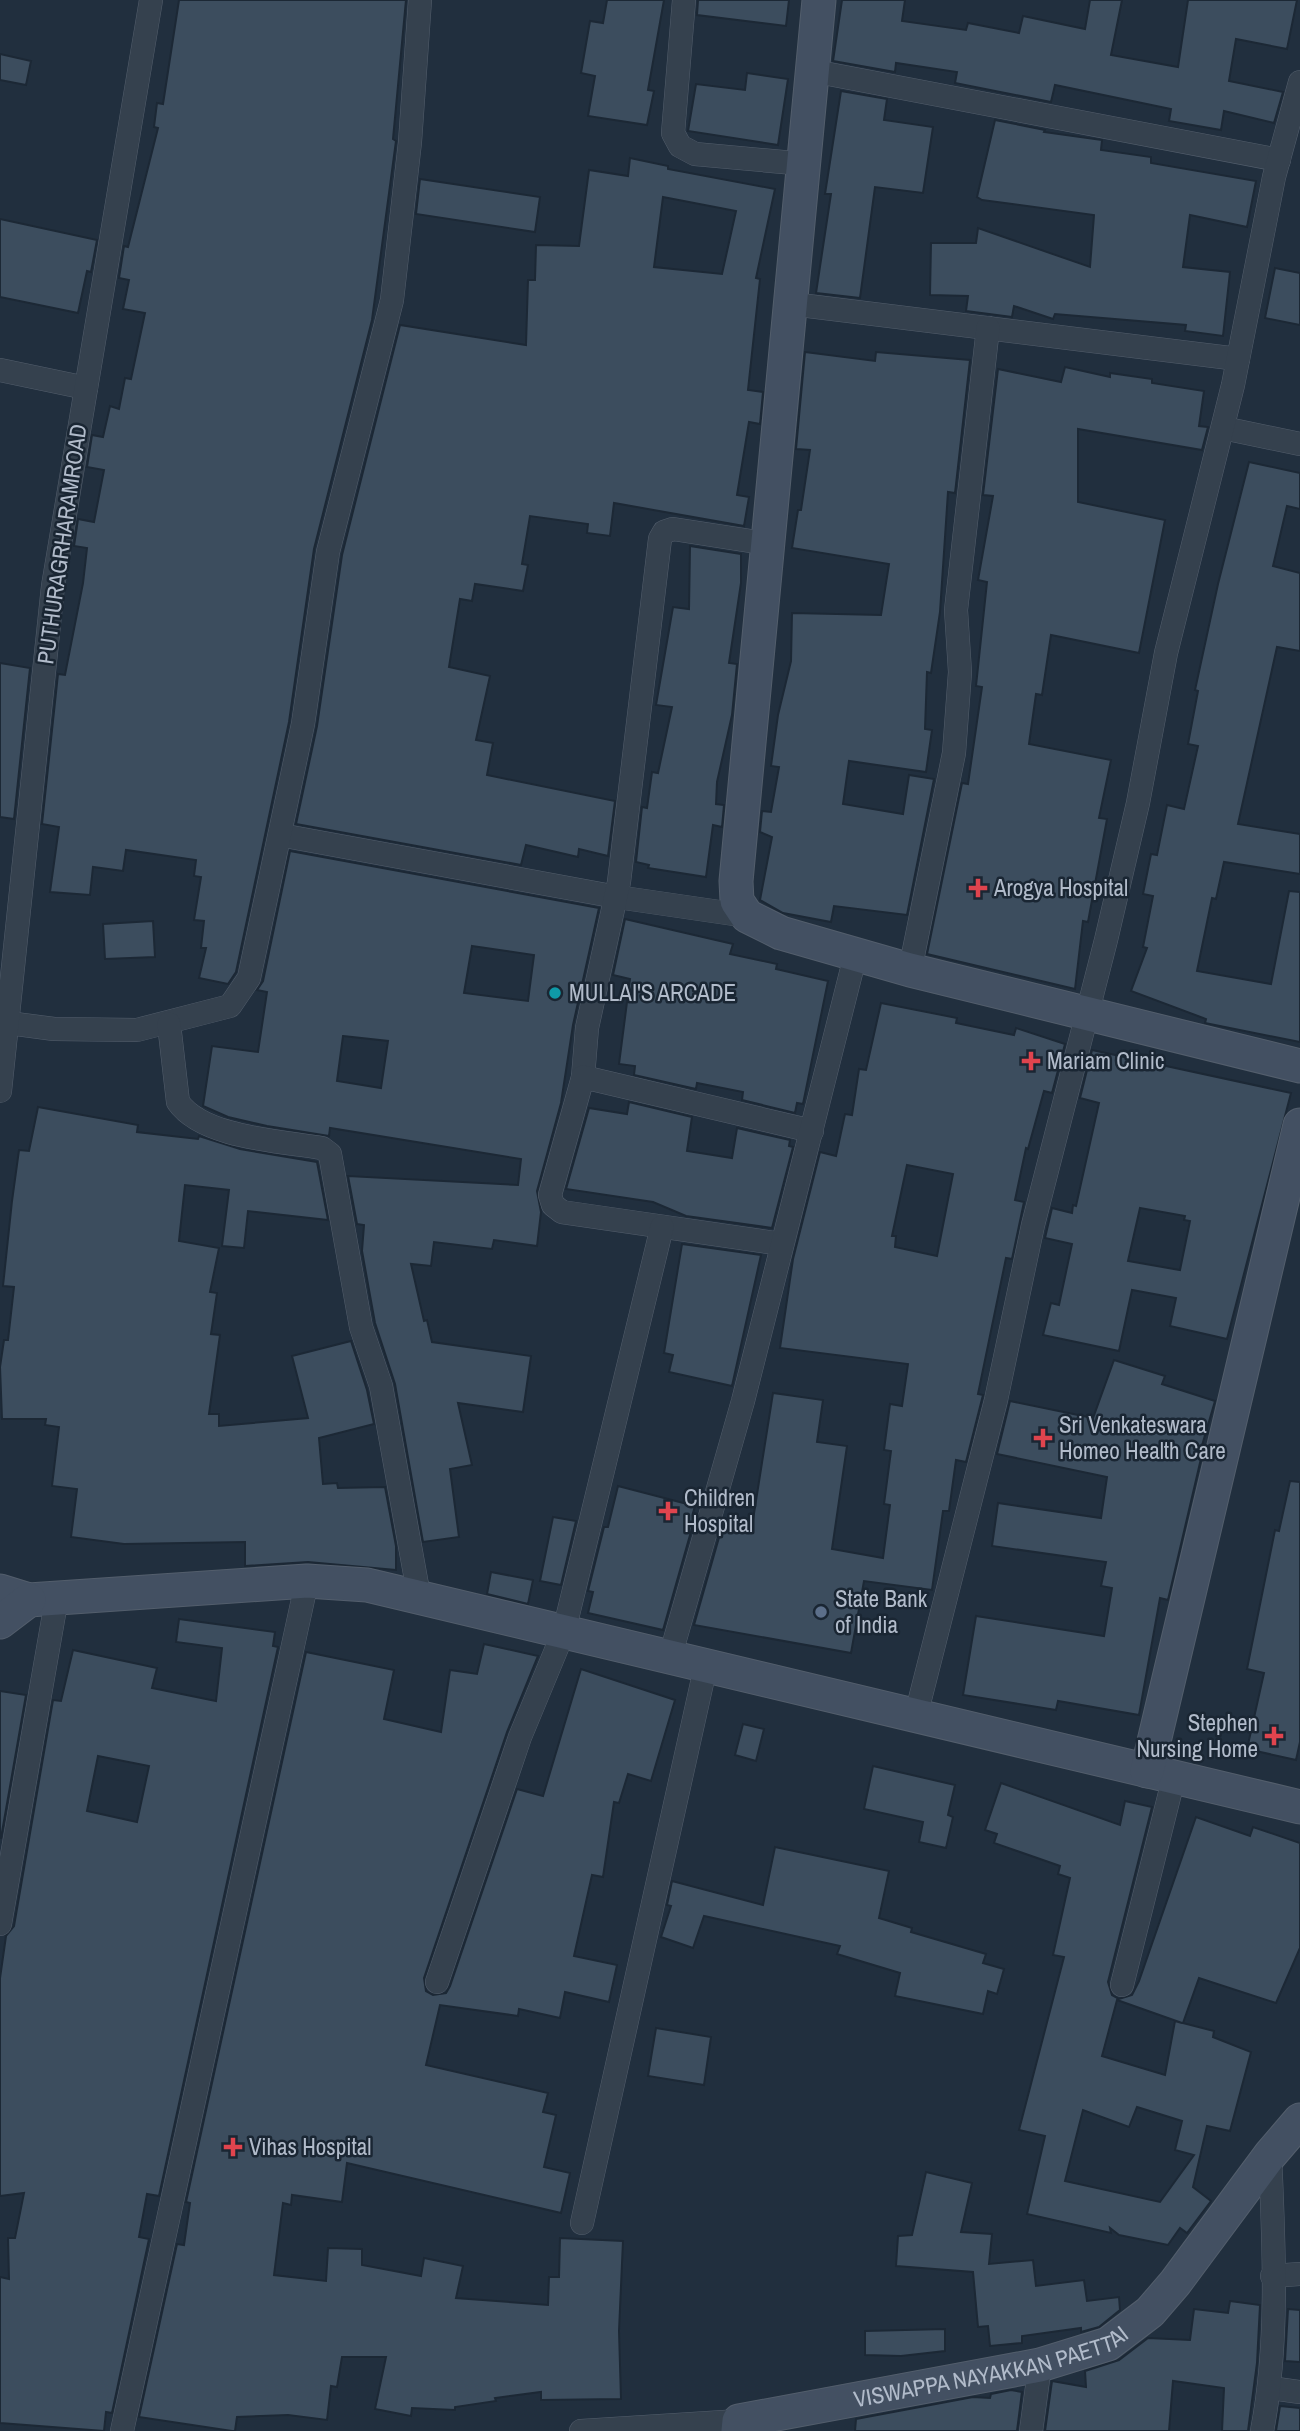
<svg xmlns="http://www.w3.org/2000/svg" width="1300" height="2431" viewBox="0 0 1300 2431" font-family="'Archivo Narrow',sans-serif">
  <rect width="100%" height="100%" fill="#212f3e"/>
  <g fill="#3c4d5e" stroke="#1c2835" stroke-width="2" fill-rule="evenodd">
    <path d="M179,0H406L393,139L396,141L372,320L314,549L289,722L236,972L228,984L199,978L206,948H201L204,921L194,920L201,877L194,876L196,860L126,850L123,871L93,867L90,895L50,892L59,827L42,824L58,674L65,675L83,583L87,548L74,546L78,519L94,522L104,470L87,467L92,435L103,437L110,406L119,409L125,378L131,379L145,313L123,309L129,280L119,278L124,246L128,247L158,128L154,127L157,103L163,104Z"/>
    <path d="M607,0H664L648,90L654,91L647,125L588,116L595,76L581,73L590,21L603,23Z"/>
    <path d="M698,0H789L786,26L697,15Z"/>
    <path d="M842,0H905L902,21L966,30L968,23L1019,33L1023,16L1085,29L1090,0H1122L1111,55L1178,67L1188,0H1297L1287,49L1236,39L1229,81L1283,92L1274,123L1224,111L1221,130L1169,121L1171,109L1055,85L1051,102L955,83L957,72L896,63L895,72L833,61Z"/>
    <path d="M0,54L31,61L26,85L0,80Z"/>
    <path d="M747,73L788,79L778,145L688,131L696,84L745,90Z"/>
    <path d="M841,91L887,99L884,120L933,127L923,193L875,187L860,298L816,293L831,194H825Z"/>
    <path d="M995,120L1045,130L1044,132L1102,140L1101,150L1151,157V163L1256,181L1247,227L1190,215L1183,267L1230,272L1223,336L1185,331L1186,325L1055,314L1053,319L1014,306L1012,317L966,311L968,296L930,295L931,243H976L978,228L1090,267L1094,215L982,200L977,197Z"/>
    <path d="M630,158L668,166V169L775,189L756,278L760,279L748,390L763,392L760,424L749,422L737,495L749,497L744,526L614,503L610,536L587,533L588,524L530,516L522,564L528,565L523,591L475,584L472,601L460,599L449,667L490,676L476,740L493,743L487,775L615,801L608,856L579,849L578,857L526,845L521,865L296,824L317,726L342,555L400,325L526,345L528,280H535L536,245L579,246L589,170L628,176ZM663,197L736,211L722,274L654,267Z"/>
    <path d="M420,179L540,197L535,232L416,214Z"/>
    <path d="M0,219L97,240L91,272L87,271L78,313L0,297Z"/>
    <path d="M1275,268L1300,273V325L1265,318Z"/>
    <path d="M805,352L875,361L876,352L970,360L955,493L948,492L940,612L931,673L927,672L925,729L932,730L926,772L849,761L843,804L903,814L909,775L934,779L907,915L834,906L831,922L783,913L760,900L772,837L760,832L762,811L771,812L779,767L771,766L778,715L791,661L792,613L881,615L889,564L792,548L798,510H801L810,450L796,449Z"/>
    <path d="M1065,367L1110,377V373L1152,379V383L1204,391L1199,426L1208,427L1202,450L1078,429V502L1165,520L1139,653L1051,635L1042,695L1036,694L1029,744L1111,760L1099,818L1107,819L1088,922L1083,921L1075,989L927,954L962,783L968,784L982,687L976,686L987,582L978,580L993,496L983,495L998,369L1061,382Z"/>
    <path d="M1249,462L1300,473V509L1287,506L1273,566L1300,573V651L1277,647L1238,824L1300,834V874L1224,862L1216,899L1212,898L1197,971L1271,984L1289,891L1300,892V1042L1205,1023L1206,1019L1131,991L1147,948L1143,947L1153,896L1143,894L1151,854L1157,855L1167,805L1184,809L1198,746L1188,744L1198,691L1195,690L1218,584Z"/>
    <path d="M690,546L741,554V583L729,663L737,664L732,715L717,782L716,804L724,805L722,827L713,825L706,877L648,868L649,865L636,862L642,807L647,808L652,772L658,773L672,707L656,705L673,607L689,609Z"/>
    <path d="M0,663L30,668L14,819L0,817Z"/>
    <path d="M290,851L599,908L573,1025L561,1103L537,1191L541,1212L537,1246L494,1240L492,1249L434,1242L431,1266L411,1264L424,1321L427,1320L432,1342L531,1356L523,1412L458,1403L472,1465L450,1469L459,1537L423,1542L395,1384L375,1323L362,1251L364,1225L357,1224L348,1176L518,1185L521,1159L330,1128L329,1136L267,1126L228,1117L203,1106L212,1046L258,1052L267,992L257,990L263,981ZM472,946L534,955L528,1001L464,993ZM343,1036L388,1041L381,1088L337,1081Z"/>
    <path d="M625,919L733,944L730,954L777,964L776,969L828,981L803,1104L797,1103L795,1113L742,1100L743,1092L697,1083L696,1089L634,1075L635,1066L619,1064L630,979L613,975Z"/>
    <path d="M153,921L155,957L105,959L103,924Z"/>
    <path d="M881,1003L957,1018L956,1023L1014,1035L1016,1028L1065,1044L1052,1093L1044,1091L1028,1149L1026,1148L1015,1200L1024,1202L1012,1259L1006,1258L978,1394L983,1395L966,1462L956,1460L949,1511H943L932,1590L864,1581L851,1653L694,1625L724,1520L752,1526L773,1393L823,1400L817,1442L847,1446L832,1549L883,1558L890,1505L884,1504L891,1451L884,1450L890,1404L902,1406L908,1364L780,1348L793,1259L820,1152L836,1156L845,1114L852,1115L859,1069L866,1070ZM907,1165L953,1174L937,1256L895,1247L896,1236H892Z"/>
    <path d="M1092,1050L1291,1093L1227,1339L1170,1326L1176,1298L1132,1290L1119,1351L1043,1335L1051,1303L1059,1305L1072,1244L1045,1238L1052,1208L1072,1213L1073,1205L1076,1206L1099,1103L1080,1098ZM1140,1208L1185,1216L1184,1220L1190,1221L1180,1270L1128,1261Z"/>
    <path d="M629,1102L692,1117L687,1151L732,1158L737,1128L790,1140L789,1146L793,1147L772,1228L686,1216L653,1202L566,1189L589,1108L627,1114Z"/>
    <path d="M38,1107L138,1125L137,1132L198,1139L199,1136L240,1149L317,1162L328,1220L248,1211L244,1248L222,1246L229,1190L185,1185L179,1241L219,1248L210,1292L217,1293L211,1334L220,1335L209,1414H219V1426L308,1418L292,1356L351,1341L367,1390L374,1424L319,1438L323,1484L337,1483L338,1488L385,1487L396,1546V1570L308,1562L245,1566V1542L124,1544L71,1537L77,1489L52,1486L59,1427L45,1425L46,1419H2L0,1367L4,1340H8L14,1287L3,1286L12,1201L19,1150L29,1151Z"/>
    <path d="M682,1244L761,1255L732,1386L669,1372L673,1355L664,1353Z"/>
    <path d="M1114,1360L1165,1376L1162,1384L1215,1401L1201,1449L1203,1450L1168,1600L1160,1598L1139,1715L1058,1701L1056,1710L963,1695L976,1616L1104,1636L1112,1588L1101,1586L1106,1562L992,1546L998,1503L1101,1518L1107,1477L997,1454L1010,1401L1093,1418Z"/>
    <path d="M1290,1481L1300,1482V1742L1296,1760L1247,1749L1264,1673L1247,1669L1275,1530L1279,1531Z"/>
    <path d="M618,1486L695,1506L693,1513L696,1514L663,1630L588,1613L593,1592L588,1591L604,1527H608Z"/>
    <path d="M553,1517L576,1521L561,1585L540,1581Z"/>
    <path d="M491,1572L533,1580L528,1604L487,1594Z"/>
    <path d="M179,1619L275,1632L273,1646L278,1647L159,2196L147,2194L139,2237L149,2239L112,2413L106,2412L104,2431L0,2423V2277L9,2279L8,2238H15L24,2193L0,2196V1978L6,1936L14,1926L53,1700L61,1701L73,1650L157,1668L152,1688L216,1701L222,1648L176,1642ZM98,1756L149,1766L137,1822L87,1811Z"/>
    <path d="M484,1644L538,1656L507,1732L424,1978L426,1991L433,1995L446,1993L450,1986L517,1789L543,1796L581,1669L675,1700L651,1781L628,1774L619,1803L614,1802L603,1877L592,1875L574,1956L617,1965L609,2002L565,1992L560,2018L519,2009L518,2016L440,2005L426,2065L548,2093L543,2112L556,2115L544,2167L570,2173L561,2213L347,2163L342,2202L292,2195L291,2205L283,2203L274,2275L326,2281L328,2248L362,2249V2265L421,2276L424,2258L463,2266L456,2298L548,2305L549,2277H559L560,2238L623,2241L619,2331L621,2399L541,2400V2392L495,2398L496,2401L455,2407V2410L412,2408L411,2416L375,2409L386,2357H342L337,2387L331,2386L327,2420L288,2415L237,2417L235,2431H232L139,2417L177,2244L184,2245L190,2203L186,2202L306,1652L394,1670L384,1719L441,1732L450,1670L477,1674Z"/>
    <path d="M0,1691L26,1695L1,1838H0Z"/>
    <path d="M743,1724L764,1729L756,1761L735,1755Z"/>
    <path d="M873,1766L955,1785L948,1815L953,1817L946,1848L919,1842L923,1822L864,1809Z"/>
    <path d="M1001,1783L1120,1825L1125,1801L1152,1807L1108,1982L1112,1995L1119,1999L1132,1995L1139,1981L1196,1817L1250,1836L1253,1827L1300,1843V1948L1276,2003L1199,1978L1183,2023L1214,2031L1213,2037L1251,2052L1230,2131L1207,2126L1193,2187L1211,2201L1187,2233L1180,2228L1168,2245L1119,2235L1110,2228L1111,2233L1027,2214L1045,2136L1019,2130L1064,1957L1053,1955L1070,1878L1058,1874L1060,1866L994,1843L997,1834L985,1830ZM1117,2000L1182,2023L1175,2021L1165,2075L1102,2056ZM1137,2107L1182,2121L1175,2150L1194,2155L1160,2202L1065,2181L1083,2110L1129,2127Z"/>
    <path d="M775,1847L889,1871L879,1918L912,1928L911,1932L986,1954L983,1963L1004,1969L997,1994L988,1991L983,2014L895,1996L900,1973L837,1954L840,1946L704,1916L693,1948L661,1937L671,1906L667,1905L672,1881L763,1905Z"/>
    <path d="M656,2028L711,2037L704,2085L648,2076Z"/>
    <path d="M926,2172L972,2183L961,2232L992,2234L989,2264L1033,2260L1036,2286L1084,2280L1087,2301L1119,2297L1120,2310L1099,2327L1081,2332V2328L1022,2336V2343L990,2346L988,2326L978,2327L973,2272L896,2266L898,2236L912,2235Z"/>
    <path d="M1230,2301L1260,2305L1257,2363L1248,2431H1222L1224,2388L1173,2381L1169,2431H1045L1052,2381L1086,2387L1085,2371L1119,2360L1148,2338L1190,2340L1194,2309L1228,2313Z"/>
    <path d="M1288,2309L1300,2310V2362L1285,2361Z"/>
    <path d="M945,2329V2351L901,2356L865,2355V2331Z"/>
    <path d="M1011,2390L1022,2392L1017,2431H855L856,2419L973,2397L990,2398L991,2394Z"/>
    <path d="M1280,2406L1300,2408V2431H1276Z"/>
  </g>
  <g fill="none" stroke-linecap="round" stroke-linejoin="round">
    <defs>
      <g id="street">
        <path d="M684,0L673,133L680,146L695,154L805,164"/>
        <path d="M813,71L1279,160"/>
        <path d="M792,304L1238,359"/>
        <path d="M0,370L86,388"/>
        <path d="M1223,428L1300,444"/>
        <path d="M280,835L617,897L747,916"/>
        <path d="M910,970L954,753L960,672L956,610L988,328"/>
        <path d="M0,1022L54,1029L137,1030L230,1006L249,978L303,724L328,552L392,300L410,142L420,0"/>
        <path d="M169,1024L178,1102C203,1138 281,1141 322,1148L330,1154L361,1327L381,1386L419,1596"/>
        <path d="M583,1077L587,1028L619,882L660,539L664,532L673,529L770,544"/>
        <path d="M0,1091L53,586L151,0"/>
        <path d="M782,1244L562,1212L553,1205L550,1195L583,1077L812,1131"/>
        <path d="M670,1657L743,1401L856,953"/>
        <path d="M916,1715L996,1400L1033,1225L1106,940L1138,803L1166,653L1233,385L1274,177L1300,82"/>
        <path d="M0,1924L57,1597"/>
        <path d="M437,1982L520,1737L564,1631L662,1227"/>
        <path d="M1122,1985L1174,1777"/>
        <path d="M582,2223L706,1665"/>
        <path d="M1272,2276L1300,2274"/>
        <path d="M1270,2388L1300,2392"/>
        <path d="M122,2431L307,1581"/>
        <path d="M581,2431L739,2421"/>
        <path d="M1031,2431L1040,2365"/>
        <path d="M1262,2431C1279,2344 1274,2244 1270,2155"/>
      </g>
      <g id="secondary">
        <path d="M819,0L736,881L737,901L747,916L781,933L910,970L1300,1066"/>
        <path d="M0,1591L29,1600L307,1581L367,1585L1300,1807"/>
        <path d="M0,1622L29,1600"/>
        <path d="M1147,1771L1300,1125"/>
        <path id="s1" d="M738,2431L739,2421L1040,2365L1108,2344L1150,2312L1175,2283L1270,2155L1300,2120"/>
      </g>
    </defs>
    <use href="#street" stroke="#535e6c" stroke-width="24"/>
    <use href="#secondary" stroke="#535e6c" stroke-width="35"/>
    <use href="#street" stroke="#35414e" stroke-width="23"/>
    <use href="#secondary" stroke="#435062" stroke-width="33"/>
  </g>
  <g fill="#e0444e" stroke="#1a2633" stroke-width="2.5">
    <path d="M974.5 877.5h7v7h7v7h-7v7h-7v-7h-7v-7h7z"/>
    <path d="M1027.5 1050.5h7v7h7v7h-7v7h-7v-7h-7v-7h7z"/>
    <path d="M1039.5 1427.5h7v7h7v7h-7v7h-7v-7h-7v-7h7z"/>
    <path d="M664.5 1500.5h7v7h7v7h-7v7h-7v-7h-7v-7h7z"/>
    <path d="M1270.5 1725.5h7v7h7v7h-7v7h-7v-7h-7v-7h7z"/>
    <path d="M229.5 2136.5h7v7h7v7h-7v7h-7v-7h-7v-7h7z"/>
  </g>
  <circle fill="#0f9aa8" stroke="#1a2633" stroke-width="2.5" cx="555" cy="993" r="7"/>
  <circle fill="#5c6f8a" stroke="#1a2633" stroke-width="2.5" cx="821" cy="1612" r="7"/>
  <g text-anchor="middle" stroke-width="5" stroke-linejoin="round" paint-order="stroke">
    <g font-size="23" fill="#b1bbca" stroke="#1a2633">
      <text transform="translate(62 544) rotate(-82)" y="8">PUTHURAGRHARAMROAD</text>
      <text dy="8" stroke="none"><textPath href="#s1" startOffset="268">VISWAPPA NAYAKKAN PAETTAI</textPath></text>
    </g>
    <g font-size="23" fill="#b1bbca" stroke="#1a2633" text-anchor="start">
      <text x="994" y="896">Arogya Hospital</text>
      <text x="569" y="1001">MULLAI'S ARCADE</text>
      <text x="1047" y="1069">Mariam Clinic</text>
      <text x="1059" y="1433">Sri Venkateswara<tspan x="1059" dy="26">Homeo Health Care</tspan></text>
      <text x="684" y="1506">Children<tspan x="684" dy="26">Hospital</tspan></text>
      <text x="835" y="1607">State Bank<tspan x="835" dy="26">of India</tspan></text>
      <text x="1258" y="1731" text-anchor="end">Stephen<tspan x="1258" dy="26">Nursing Home</tspan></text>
      <text x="249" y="2155">Vihas Hospital</text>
    </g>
  </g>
</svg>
